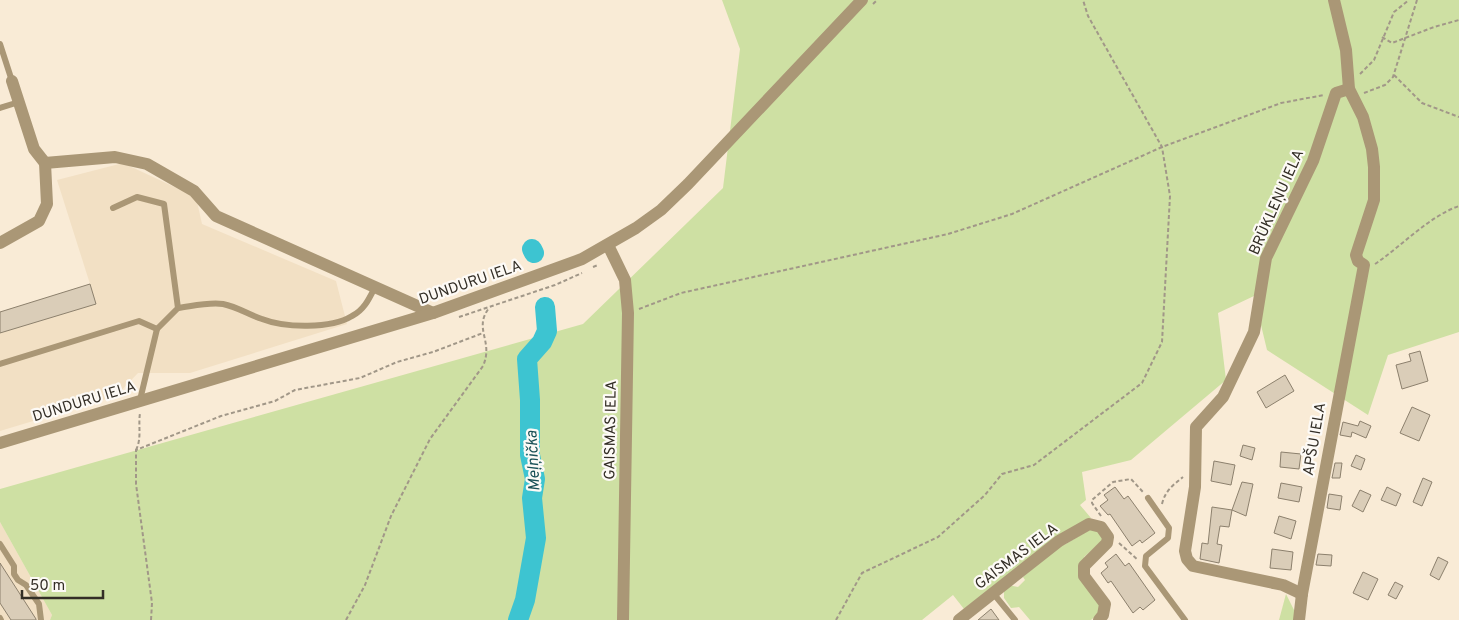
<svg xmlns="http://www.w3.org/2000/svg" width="1459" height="620" viewBox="0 0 1459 620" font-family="Overpass,sans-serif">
  <rect width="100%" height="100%" fill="#f9ebd6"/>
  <g fill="#f2e0c4">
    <path d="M123,163L196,197L202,224L336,281L347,324L190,373H138L116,396L0,431V312L90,284L57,180Z"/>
    <path d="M0,522L52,615L50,620H0Z"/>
  </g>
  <g fill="#cee0a3">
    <path d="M722,0H1459V332L1388,355L1368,415L1267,350L1254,296L1218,313L1226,380L1131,460L1082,472L1086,500L1080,505L1091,518L1052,540L964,609L953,595L922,620H50L52,615L0,522V489L583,324L723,188L740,49Z"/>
    <path d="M1091,529H1096L1104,539L1084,557L1100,607V612L1091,620H1030L1019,607L1011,608L1004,598V589L1008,585L1018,587L1025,580L1023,577L1062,543L1064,545Z"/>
    <path d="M1286,594L1299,620H1279Z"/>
  </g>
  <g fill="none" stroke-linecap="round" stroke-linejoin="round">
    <g stroke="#3dc4d1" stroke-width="20">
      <path d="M532,249L534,253"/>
      <path d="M518,620L525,600L536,538L532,498L535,479L530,455V400L527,359L542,342L547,331L545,307"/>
    </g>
  </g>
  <g fill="#dacdb8" stroke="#8c806d">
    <path d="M90,284L96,304L0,333V312Z"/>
    <path d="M1420,351L1428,381L1402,389L1396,365L1411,361L1409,354Z"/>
    <path d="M1285,375L1294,391L1266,408L1257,392Z"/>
    <path d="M1412,407L1430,415L1419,441L1400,433Z"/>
    <path d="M1360,421L1371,426L1366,438L1352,432L1351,437L1340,435L1343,422L1358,426Z"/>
    <path d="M1243,445L1255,448L1252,460L1240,456Z"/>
    <path d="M1281,452L1301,454L1299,469L1280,467Z"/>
    <path d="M1356,455L1365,459L1361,470L1351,466Z"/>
    <path d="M1214,461L1235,465L1231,485L1211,481Z"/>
    <path d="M1335,463H1342L1340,478H1332Z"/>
    <path d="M1423,478L1432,482L1422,506L1413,502Z"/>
    <path d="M1242,482L1253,484L1246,516L1232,510L1229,527L1220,526L1217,544L1222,545L1219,563L1200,559L1202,543L1208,544L1212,507L1232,510Z"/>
    <path d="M1281,483L1302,487L1299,502L1278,498Z"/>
    <path d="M1115,487L1124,499L1128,496L1155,533L1142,543L1140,540L1132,546L1110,514L1108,515L1100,506L1108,500L1104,495Z"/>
    <path d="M1387,487L1401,494L1396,506L1381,500Z"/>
    <path d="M1360,490L1371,495L1363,512L1352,506Z"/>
    <path d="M1329,494L1342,496L1340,510L1327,508Z"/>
    <path d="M1279,516L1296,521L1291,539L1274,533Z"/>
    <path d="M1272,549L1293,552L1291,570L1270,568Z"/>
    <path d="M1116,554L1125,566L1129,563L1155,600L1143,610L1140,607L1133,613L1111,581L1108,583L1101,573L1108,567L1105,563Z"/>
    <path d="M1318,554L1332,555L1331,566L1316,565Z"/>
    <path d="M1438,557L1448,562L1439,580L1430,575Z"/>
    <path d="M0,563L36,619V620H11L0,603Z"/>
    <path d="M1363,572L1378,579L1368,600L1353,593Z"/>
    <path d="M1395,582L1403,586L1396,599L1388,595Z"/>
    <path d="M991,609L999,620H978Z"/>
  </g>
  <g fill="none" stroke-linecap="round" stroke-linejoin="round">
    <g stroke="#a19788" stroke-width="2" stroke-dasharray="4 2.5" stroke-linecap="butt">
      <path d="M873,4L877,0"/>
      <path d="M1382,37L1392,43L1434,27L1459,20"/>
      <path d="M1360,74L1374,60L1394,12L1409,0"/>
      <path d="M1394,75L1422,103L1459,117"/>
      <path d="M1364,93L1385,85L1393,77L1417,0"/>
      <path d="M1375,264C1403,245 1428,217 1459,206"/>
      <path d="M593,267L598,265"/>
      <path d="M639,309L681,293L948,234L1012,214L1162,147L1281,103L1324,95"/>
      <path d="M459,317L555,285L582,273"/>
      <path d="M136,450C142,438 138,426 140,413"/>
      <path d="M1162,504C1165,491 1173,485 1183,477"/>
      <path d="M1101,516L1092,503V500L1113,482L1131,479L1143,492"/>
      <path d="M1119,543L1138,560"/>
      <path d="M151,620L152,603L136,484V450L221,416L275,401L295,390L360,378L397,362L433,352L483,333"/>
      <path d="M346,620L365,585L391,516L430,439L483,366C494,341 473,329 489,308"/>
      <path d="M836,620L862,573L938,537L985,495L1002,474L1034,465L1142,383L1162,342L1170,196L1162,147L1088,16L1083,0"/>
    </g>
    <g stroke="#aa9776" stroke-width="6">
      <path d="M0,44L12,81"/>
      <path d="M0,108L19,102"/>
      <path d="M113,208L137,197L164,204L178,308L157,329L140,400"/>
      <path d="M178,308C193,306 208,302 223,304C238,307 249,315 262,319C285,328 331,329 352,316C364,310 369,299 375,287"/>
      <path d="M0,364L139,321L157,329"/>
      <path d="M1148,498L1169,528L1168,538L1146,556L1145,566L1185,620"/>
      <path d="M0,544L14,566V574L18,580L26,585L39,604L41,620"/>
      <path d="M993,593L1015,620"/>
      <path d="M0,618L1,620"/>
    </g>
    <g stroke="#aa9776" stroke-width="12">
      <path d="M45,163L115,157L147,164L194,191L216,216L433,313"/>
      <path d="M0,243L39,221L47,204L45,163L34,149L12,81"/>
      <path d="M1302,594L1283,585L1193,566L1187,559L1185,551L1195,487L1196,427L1223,397L1254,332L1266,258L1313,161L1336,93L1349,89"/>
      <path d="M959,620L1059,541L1089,524L1101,527L1108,537L1107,543L1084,566V576L1105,604L1103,615L1099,620"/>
      <path d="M1299,620L1302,594L1364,265L1358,261L1356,255L1374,200V167L1372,149L1363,117L1349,89L1346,50L1334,0"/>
    </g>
    <g stroke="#aa9776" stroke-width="12">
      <path d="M608,245L625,280L628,313L623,620"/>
      <path d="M0,443L433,313L582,259L636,228L661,210L688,184L862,0"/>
    </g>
  </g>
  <g text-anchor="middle" stroke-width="4.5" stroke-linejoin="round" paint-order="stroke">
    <g font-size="15" fill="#332e26" stroke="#fdfaf6">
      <text transform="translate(1276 202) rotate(-66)" y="5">BRŪKLEŅU IELA</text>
      <text transform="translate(470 282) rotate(-19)" y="5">DUNDURU IELA</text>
      <text transform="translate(84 401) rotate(-17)" y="5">DUNDURU IELA</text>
      <text transform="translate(610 430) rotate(-89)" y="5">GAISMAS IELA</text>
      <text transform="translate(1314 439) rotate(-80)" y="5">APŠU IELA</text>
      <text transform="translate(1016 556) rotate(-37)" y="5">GAISMAS IELA</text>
    </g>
    <g font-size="16" font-style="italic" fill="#1a5157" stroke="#fdfaf6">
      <text transform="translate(532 461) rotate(-93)" y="6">Meļņička</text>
    </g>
  </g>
  <path d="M22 590v8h81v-8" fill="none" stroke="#332e26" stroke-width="2.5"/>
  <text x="30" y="590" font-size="15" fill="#332e26" stroke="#fdfaf6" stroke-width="4" paint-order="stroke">50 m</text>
</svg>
